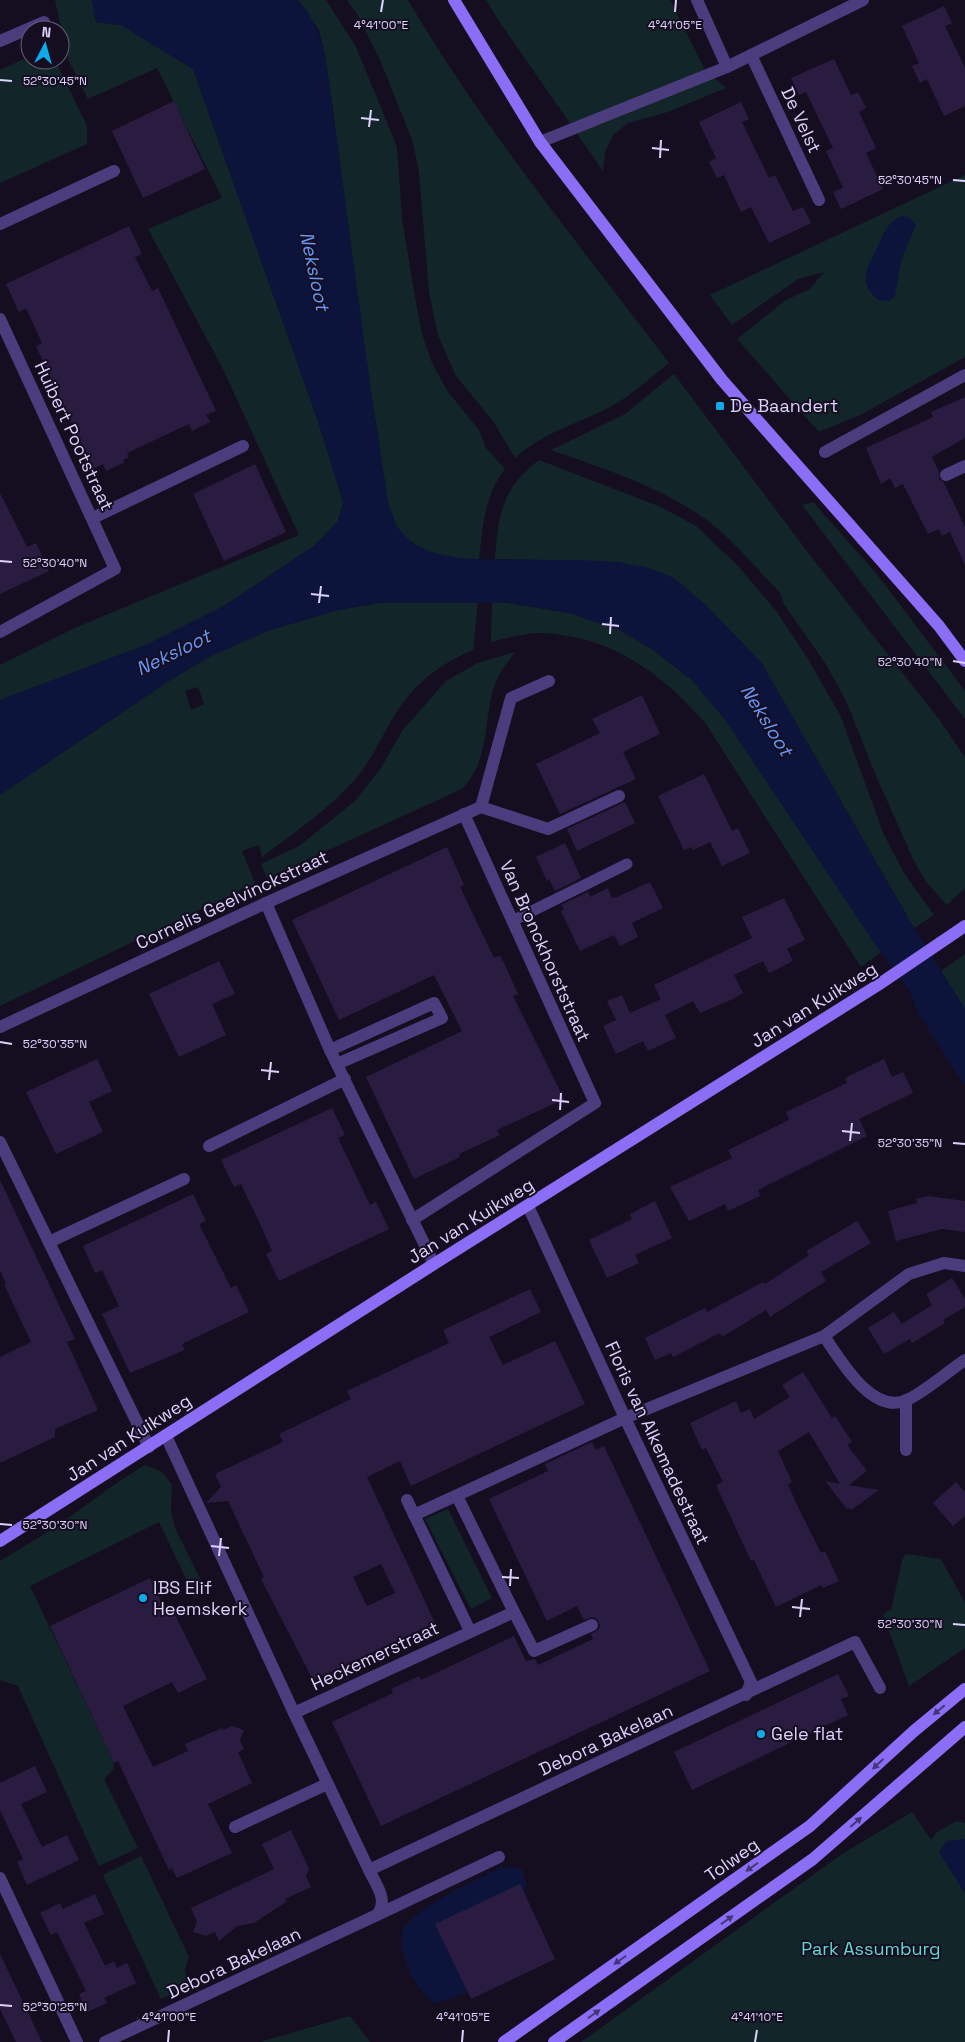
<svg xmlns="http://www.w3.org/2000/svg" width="965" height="2042" viewBox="0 0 965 2042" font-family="'Space Grotesk',sans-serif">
  <rect width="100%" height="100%" fill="#150e21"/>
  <g fill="#12262a" fill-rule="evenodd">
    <path d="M55,0H92L96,22L121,25L193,69L318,421L343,502L338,521L314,546L224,606L146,645L0,700V665L77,627L299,535L223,369L148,229L222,198L157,68L88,99L68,59Z"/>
    <path d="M298,0H326L356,47L397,147L402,218L414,292L422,334L432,363L448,392L479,430L486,448L505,469C484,496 483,526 479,559C451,559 415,553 398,528C384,507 382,461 378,436C357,309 344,181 325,54L319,30Z"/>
    <path d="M347,0H408C483,128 579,244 669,363C650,378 631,396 610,407C577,424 542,433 515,458L493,421L456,376L438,335L429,292L419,173L413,142L380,60L357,14Z"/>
    <path d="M486,0H670L705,70L726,88L668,112L628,123L613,135L605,152L603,171L499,21Z"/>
    <path d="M30,56V60H55L87,126V144L0,183V70Z"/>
    <path d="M965,175V357L862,414L819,432L737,339L786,300L810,289L824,272L798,279L732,325L710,295Z"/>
    <path d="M674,374L809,554L938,718L965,757V888L947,905L927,883L914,861L877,778L847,703L827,666L784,604L780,593C754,566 729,534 698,514C653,484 602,468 551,450L625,414Z"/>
    <path d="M539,460L661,507L696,526L739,567L776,611L808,659L841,717L884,835L904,873L934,915L914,928L761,662L619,562L495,559C498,516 502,487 539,460Z"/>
    <path d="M813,502L876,573L965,691V719L802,505Z"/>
    <path d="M379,603H478L473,650C449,660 426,675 409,695C388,720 378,751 358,776C331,808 296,831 262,857L259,845L242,851L255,883L0,1006V795L167,682L211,656L267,631L338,610ZM198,687L204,704L191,710L185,691Z"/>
    <path d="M492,603H508L570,613L619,630L652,649L693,681L726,721L881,952L861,967L706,724C662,673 610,635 540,633C524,633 507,638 491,642Z"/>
    <path d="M515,652C509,661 500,671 496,681C482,718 492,758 462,789L267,878L261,864L299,846L355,801L381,768L402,731L446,681L478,663Z"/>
    <path d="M965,954V1009L941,971Z"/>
    <path d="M145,1465L162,1472L172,1485L171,1511L175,1528L203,1585L200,1591H192L159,1522L30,1586L114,1763L113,1770L104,1779L138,1848L99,1866L18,1686L0,1680V1561L56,1527L115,1484Z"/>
    <path d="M448,1509L492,1598L471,1609L425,1519Z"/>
    <path d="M906,1554L941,1559L965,1603V1648L909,1686L883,1615L887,1611H891L902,1560Z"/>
    <path d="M912,1812L931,1840L937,1832L957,1821L965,1823V1839L947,1841L939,1852L965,1893V2042H581L842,1854Z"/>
    <path d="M141,1856L189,1957L185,1969L188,1987L161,1999L103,1875Z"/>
    <path d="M350,2016L370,2042H260Z"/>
  </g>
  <g fill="#0c143c">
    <path d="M92,0H298C313,16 319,33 325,54L375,419L389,505L397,527L413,544L434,553L464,559L579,560L619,562L649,568L674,578L704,603L761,662L908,918L965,1009V1086L919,1014L909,990L872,940L726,721L693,681L652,649L619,630L570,613L508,603H379L338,610L267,631L211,656L167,682L0,795V700L146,645L224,606L314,546L338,521L343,502L318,421L193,69L121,25L96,22Z"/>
    <path d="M902,216L909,217L916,225L902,258L895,296L889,301L878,300C856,282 868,266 878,246C884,233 887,222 902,216Z"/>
    <path d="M965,1839V1893L939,1852L947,1841Z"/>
    <path d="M502,1867L522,1869L526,1884L524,1894L468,1992L436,2003C422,1996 412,1979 407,1964C403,1953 399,1942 403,1931C412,1908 480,1879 502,1867Z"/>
  </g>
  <g fill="#2a1c40" fill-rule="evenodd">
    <path d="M944,6L952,23L945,26L965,68V106L944,116L927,79L920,83L912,66L919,63L902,26Z"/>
    <path d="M834,59L851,95L858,92L866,108L859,112L876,148L866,153L883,189L841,209L833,192L843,188L826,151L833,148L806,92L799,95L791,78Z"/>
    <path d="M174,101L205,169L143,198L112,131Z"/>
    <path d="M741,102L749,119L742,122L769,178L775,175L793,211L803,207L811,223L769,243L751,207L741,212L724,175L717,178L709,162L716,158L699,122Z"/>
    <path d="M129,226L142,254L135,257L152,291L158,288L216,411L206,415L210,422L192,431L189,424L127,453L129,457L123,460L124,463L106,471L103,464L93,469L36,346L42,343L26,308L19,312L6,284Z"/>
    <path d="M965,397V438L932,457L939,472V479L944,483L965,527V565L950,532L942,536L939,529L928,534L903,484L895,488L890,478L881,484L866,448L933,417L931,412Z"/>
    <path d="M255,464L286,532L224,561L193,494Z"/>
    <path d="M0,493L27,547L36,543L49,571L0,594Z"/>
    <path d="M642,695L660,734L623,752L636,779L560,814L536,764L600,733L592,719Z"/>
    <path d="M704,774L732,831L738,828L750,853L722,866L710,842L693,850L691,847L684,850L658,796Z"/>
    <path d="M625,802L635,823L577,851L567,829Z"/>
    <path d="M565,843L581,878L555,891L549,879L547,881L536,857Z"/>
    <path d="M447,847L464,885L460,887L494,958L500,956L504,963L518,994L513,996L564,1099L497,1130L500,1135L459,1154L460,1157L414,1179L366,1077L462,1031L434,975L339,1020L292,920Z"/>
    <path d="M650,882L663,908L632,923L638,937L620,946L614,935L580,951L561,911L564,909L561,905L588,892L590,897L608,888L612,898L617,897Z"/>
    <path d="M784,898L805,940L787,949L793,961L769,973L763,961L734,975L743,993L733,999L700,1013L693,1001L665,1015L676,1038L648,1051L643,1041L616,1054L603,1026L616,1020L607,1001L622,995L630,1013L661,999L654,985L752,938L742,917Z"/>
    <path d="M219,961L235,994L212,1004L226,1035L179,1057L149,994Z"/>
    <path d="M97,1059L112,1091L89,1102L103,1132L56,1154L26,1092Z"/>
    <path d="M884,1059L892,1077L903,1072L913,1093L859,1119L867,1136L758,1190L760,1196L728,1211L725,1204L689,1221L670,1187L732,1158L728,1150L789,1120L786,1112L847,1083L845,1078Z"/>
    <path d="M332,1108L345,1135L338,1138L370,1205L376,1202L389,1229L279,1281L266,1254L272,1251L261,1226L241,1184L234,1187L221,1160Z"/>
    <path d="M0,1180L75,1339L67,1342L98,1410L55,1429V1437L0,1463V1357L31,1342L4,1284L6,1283L0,1270Z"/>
    <path d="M193,1194L206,1221L199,1224L231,1288L236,1285L249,1312L182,1344L185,1350L130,1373L102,1314L119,1306L102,1270L95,1273L83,1246Z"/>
    <path d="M928,1196L965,1201V1232L942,1229L896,1241L888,1211L917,1203L916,1199Z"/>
    <path d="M655,1201L672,1238L635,1255L639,1263L607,1278L589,1240L632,1219L630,1214Z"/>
    <path d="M857,1221L871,1243L821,1272L826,1281L770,1317L766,1310L722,1337L720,1333L673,1357L671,1353L655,1360L645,1338L705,1308L707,1312L763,1282L765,1284L809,1255L806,1251Z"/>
    <path d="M952,1278L965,1299V1307L943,1320L945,1323L912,1343L910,1339L884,1354L868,1328L894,1312L902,1324L932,1305L926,1294Z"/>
    <path d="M530,1289L541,1312L489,1337L503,1365L555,1341L585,1404L411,1486L400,1461L367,1477L435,1623L313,1680L261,1579L264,1577L228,1501L206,1503L221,1487L215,1474L283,1442L279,1434L351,1399L347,1391L449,1343L443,1330ZM381,1564L395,1593L367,1606L353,1577Z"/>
    <path d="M803,1372L832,1418L835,1416L852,1442L847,1445L867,1471L849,1485L879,1490L851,1510L849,1508L847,1509L825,1481L840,1484L809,1432L778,1451L792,1482L788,1484L796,1503L821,1553L825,1551L839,1581L823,1588L821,1585L776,1607L754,1560L751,1561L716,1485L723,1482L706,1448L702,1450L690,1423L736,1401L741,1413L750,1409L754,1419L790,1397L782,1385Z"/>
    <path d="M592,1442L596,1450L604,1446L710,1671L381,1826L332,1722L393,1693L391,1689L419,1676L421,1680L514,1636L526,1661L535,1659L538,1665L593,1639L591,1634L599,1629L600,1625L597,1619L592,1617L584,1620L577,1606L547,1621L489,1499L548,1471L545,1464Z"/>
    <path d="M956,1482L965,1492V1516L953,1526L933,1503Z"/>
    <path d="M150,1578L167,1614L173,1611L207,1679L178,1693L172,1682L123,1706L150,1761L153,1767L188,1751L185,1744L222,1728L223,1730L232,1726L244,1730L240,1740L244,1749L238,1752L252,1783L208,1804L232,1853L177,1878L172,1868L169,1870L118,1761L114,1763L50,1626Z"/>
    <path d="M838,1674L849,1696L841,1699L848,1715L692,1790L674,1752Z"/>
    <path d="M35,1766L47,1792L21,1804L34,1831L42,1847L67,1835L79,1860L27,1885L17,1862L23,1859L0,1810V1783Z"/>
    <path d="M291,1830L309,1869L306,1876L311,1887L285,1899L286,1902L254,1923L237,1926L219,1941L215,1932L206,1936L193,1932L197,1922L191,1908L274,1869L262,1844Z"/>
    <path d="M520,1884L555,1959L471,1999L435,1924Z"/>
    <path d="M95,1894L104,1914L84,1923L105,1966L114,1961L117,1968L127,1963L136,1983L104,1998L107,2003L87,2012L79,1994L86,1991L57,1932L51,1935L40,1913L60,1903L63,1909Z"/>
    <path d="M0,1954L22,2000L42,2042H16L0,2009Z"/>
  </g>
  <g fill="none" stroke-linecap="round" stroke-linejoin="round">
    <path stroke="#4b3c7d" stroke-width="11" d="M512,921L627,864"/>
    <g stroke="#4b3c7d" stroke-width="12">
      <path d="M697,0L727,67L863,0"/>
      <path d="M0,41L44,22"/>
      <path d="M751,55L819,200"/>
      <path d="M540,142L727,67"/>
      <path d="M0,224L114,171"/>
      <path d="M0,319L115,569L0,632"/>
      <path d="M825,452L965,375"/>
      <path d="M946,475L965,466"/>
      <path d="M93,518L243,446"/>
      <path d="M549,681L511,698L481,807L548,829L619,796"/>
      <path d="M266,903L330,1050L434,1264"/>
      <path d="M0,1027L266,903L481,807"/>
      <path d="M330,1050L434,1003L442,1018L337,1064"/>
      <path d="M0,1142L149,1447"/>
      <path d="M209,1146L345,1079"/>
      <path d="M528,1206L625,1418L751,1682L746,1695"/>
      <path d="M412,1220L595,1103L464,814"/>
      <path d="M49,1242L184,1179"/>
      <path d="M824,1336C840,1359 872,1416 907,1400C926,1391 947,1372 965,1360"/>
      <path d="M166,1436L294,1713L369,1870"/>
      <path d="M906,1450V1400"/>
      <path d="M407,1500L470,1631"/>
      <path d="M414,1515L625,1418L824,1336L909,1274L944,1263L965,1266"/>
      <path d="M514,1612L534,1651L592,1625"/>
      <path d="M294,1713L514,1612L457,1496"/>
      <path d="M235,1827L327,1784"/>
      <path d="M0,1878L77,2042"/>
      <path d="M377,1915L499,1857"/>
      <path d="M105,2042L377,1915C389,1900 376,1885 369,1870L855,1642L880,1688"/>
    </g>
    <g stroke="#8c6ef6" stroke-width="12">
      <path d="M454,0L540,142L722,380L939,626L965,661"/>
      <path d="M0,1541L434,1264L878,985L965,926"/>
      <path d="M504,2042L810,1826L914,1731L965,1689"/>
      <path d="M554,2042L813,1859L965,1727"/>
    </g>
  </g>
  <defs><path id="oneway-solid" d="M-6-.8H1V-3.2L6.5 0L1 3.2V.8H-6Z" transform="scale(1.25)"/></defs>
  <g fill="#453476">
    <use href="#oneway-solid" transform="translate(939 1710) rotate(140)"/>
    <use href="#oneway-solid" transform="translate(878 1764) rotate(137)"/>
    <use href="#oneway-solid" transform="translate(856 1822) rotate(-41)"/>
    <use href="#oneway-solid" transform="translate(752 1867) rotate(145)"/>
    <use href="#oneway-solid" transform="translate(727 1920) rotate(-35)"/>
    <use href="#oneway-solid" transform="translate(620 1960) rotate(145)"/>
    <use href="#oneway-solid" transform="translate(594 2014) rotate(-35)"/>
  </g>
  <path fill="none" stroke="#ded1fc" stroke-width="2" d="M381,12L383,0M675,12L676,0M0,80L12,81M361,118L379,120M369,127L371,110M652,148L669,150M660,158L661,140M953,180L965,181M0,561L12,562M311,594L329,596M319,603L321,586M602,624L619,626M610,634L611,617M953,661L965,663M0,1042L12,1044M261,1070L279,1072M269,1080L271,1062M552,1100L569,1102M560,1110L561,1093M842,1131L860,1133M850,1141L852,1123M953,1143L965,1144M0,1524L12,1525M211,1546L229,1548M219,1556L221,1538M502,1577L519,1578M510,1586L511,1569M792,1607L810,1609M800,1617L802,1599M953,1624L965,1625M0,2005L12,2006M168,2042L169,2030M462,2042L463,2030M755,2042L757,2030"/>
  <g fill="#0eaaeb" stroke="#150e21" stroke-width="2">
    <rect x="715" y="401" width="10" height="10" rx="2.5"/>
    <circle cx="143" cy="1598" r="5"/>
    <circle cx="761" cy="1734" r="5"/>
  </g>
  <g text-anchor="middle" stroke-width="4" stroke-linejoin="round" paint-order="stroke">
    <g font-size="18" fill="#ded1fc" stroke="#150e21">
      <text transform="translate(801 120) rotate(65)" y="6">De Velst</text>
      <text transform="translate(74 436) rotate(65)" y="6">Huibert Pootstraat</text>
      <text transform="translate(232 900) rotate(-25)" y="6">Cornelis Geelvinckstraat</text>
      <text transform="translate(545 951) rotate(66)" y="6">Van Bronckhorststraat</text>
      <text transform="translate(814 1005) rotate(-32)" y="6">Jan van Kuikweg</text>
      <text transform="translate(471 1221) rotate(-32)" y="6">Jan van Kuikweg</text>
      <text transform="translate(129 1438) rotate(-33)" y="6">Jan van Kuikweg</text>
      <text transform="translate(657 1443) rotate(65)" y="6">Floris van Alkemadestraat</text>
      <text transform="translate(375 1656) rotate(-25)" y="6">Heckemerstraat</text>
      <text transform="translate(606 1740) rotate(-25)" y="6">Debora Bakelaan</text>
      <text transform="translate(732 1860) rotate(-35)" y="6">Tolweg</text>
      <text transform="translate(234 1963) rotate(-25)" y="6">Debora Bakelaan</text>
    </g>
    <g font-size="18" fill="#ded1fc" stroke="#150e21" text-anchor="start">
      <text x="730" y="412">De Baandert</text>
      <text x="153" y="1594">IBS Elif<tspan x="153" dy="21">Heemskerk</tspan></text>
      <text x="771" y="1740">Gele flat</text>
    </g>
    <g font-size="18" fill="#62d8d1" stroke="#150e21">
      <text x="871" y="1955">Park Assumburg</text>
    </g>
    <g font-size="19" font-style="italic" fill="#6597f6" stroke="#150e21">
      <text transform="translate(315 271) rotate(78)" y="7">Neksloot</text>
      <text transform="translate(173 652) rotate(-26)" y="7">Neksloot</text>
      <text transform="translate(767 720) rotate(58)" y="7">Neksloot</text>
    </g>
  </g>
  <g font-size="12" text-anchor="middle" fill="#ded1fc" stroke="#150e21" stroke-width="4" stroke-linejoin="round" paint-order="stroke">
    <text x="381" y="29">4°41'00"E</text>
    <text x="675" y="29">4°41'05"E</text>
    <text x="55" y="85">52°30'45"N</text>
    <text x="910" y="184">52°30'45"N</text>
    <text x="55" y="567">52°30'40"N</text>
    <text x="910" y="666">52°30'40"N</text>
    <text x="55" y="1048">52°30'35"N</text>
    <text x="910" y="1147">52°30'35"N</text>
    <text x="55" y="1529">52°30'30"N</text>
    <text x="910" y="1628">52°30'30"N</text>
    <text x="55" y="2011">52°30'25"N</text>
    <text x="169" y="2021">4°41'00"E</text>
    <text x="463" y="2021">4°41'05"E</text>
    <text x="757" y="2021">4°41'10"E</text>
  </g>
  <g transform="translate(45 45) rotate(6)"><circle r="24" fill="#150e21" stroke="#655c79"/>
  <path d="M0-4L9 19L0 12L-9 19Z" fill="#0eaaeb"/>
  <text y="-8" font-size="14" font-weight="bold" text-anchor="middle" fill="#ded1fc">N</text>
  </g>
</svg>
